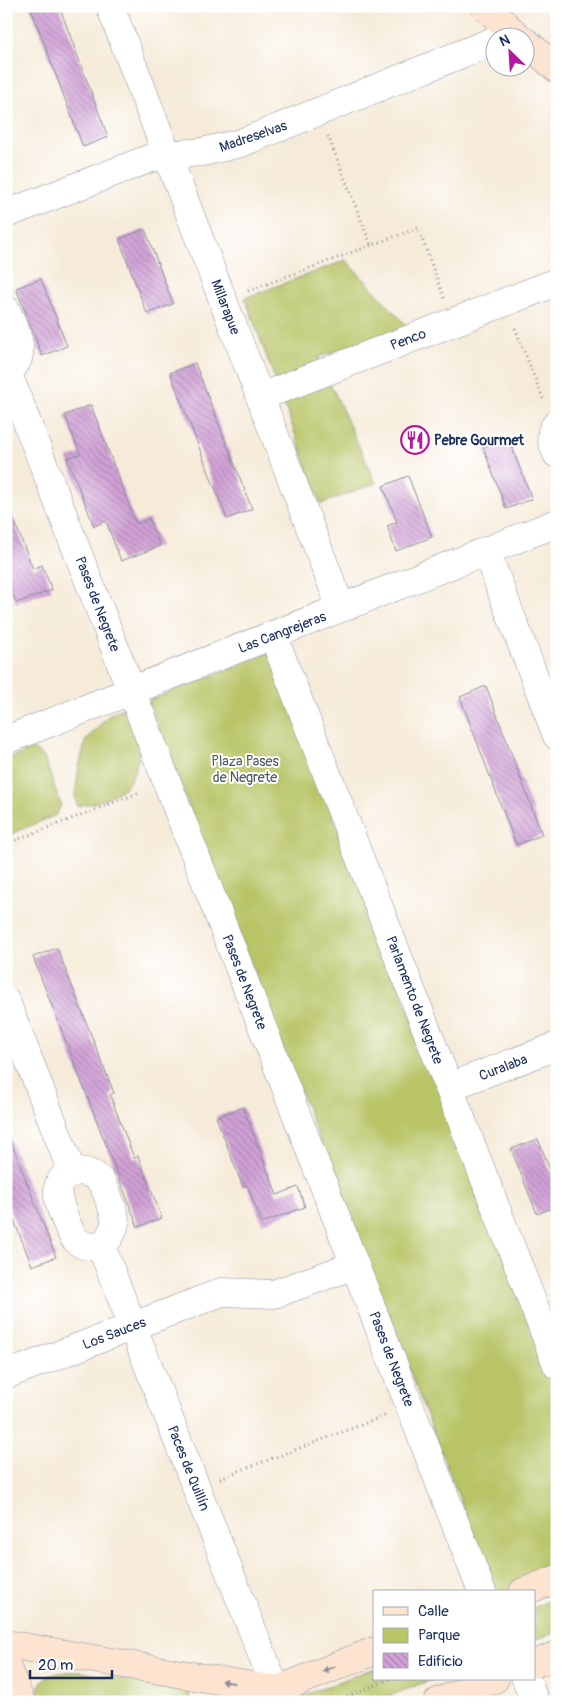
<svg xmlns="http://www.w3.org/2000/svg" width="563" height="1708" viewBox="0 0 563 1708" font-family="Pangolin,sans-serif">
  <defs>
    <pattern id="building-back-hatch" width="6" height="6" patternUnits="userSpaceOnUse" patternTransform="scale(1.25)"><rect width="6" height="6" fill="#d1a1d6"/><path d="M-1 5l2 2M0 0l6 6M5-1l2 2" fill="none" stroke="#a984b1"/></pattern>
  </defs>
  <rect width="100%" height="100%" fill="#fff"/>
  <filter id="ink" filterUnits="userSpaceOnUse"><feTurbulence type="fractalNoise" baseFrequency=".02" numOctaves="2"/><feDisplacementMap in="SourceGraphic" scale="10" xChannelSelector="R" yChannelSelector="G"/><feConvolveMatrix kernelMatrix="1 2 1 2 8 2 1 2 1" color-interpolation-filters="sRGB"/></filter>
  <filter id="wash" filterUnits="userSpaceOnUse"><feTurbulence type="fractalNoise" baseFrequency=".0096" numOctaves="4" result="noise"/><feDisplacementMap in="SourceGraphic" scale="20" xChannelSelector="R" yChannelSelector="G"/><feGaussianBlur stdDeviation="1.12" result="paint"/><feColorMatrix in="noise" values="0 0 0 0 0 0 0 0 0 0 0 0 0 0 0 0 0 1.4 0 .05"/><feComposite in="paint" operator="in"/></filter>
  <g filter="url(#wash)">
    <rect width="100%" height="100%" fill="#f6ebd9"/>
    <g fill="#b8c466" stroke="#6a7a62">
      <path d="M346,260L408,327L318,357L376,483L321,504L245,298Z"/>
      <path d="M270,652L557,1394V1570L499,1592H496L148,701Z"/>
      <path d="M120,709L129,710C132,719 139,730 139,740C141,755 134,781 121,790C109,799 92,804 77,806L75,795L79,766L86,740L108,716Z"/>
      <path d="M33,749L44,757L61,805L56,815L6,836V760Z"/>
      <path d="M557,1598V1632L534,1640V1607Z"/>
      <path d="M374,1668V1679H433L374,1702H287Z"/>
      <path d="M67,1672H81L181,1689L189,1693L191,1702H38C36,1678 47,1675 67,1672Z"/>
    </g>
    <g id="blocks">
      <g fill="url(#building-back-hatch)">
        <path d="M30,6H59L108,137L83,147Z"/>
        <path d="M145,229L173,304L147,314L119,239Z"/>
        <path d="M41,279L67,346L42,356L16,288Z"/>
        <path d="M195,363L252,509L227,519L170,373Z"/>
        <path d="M91,405L136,524L149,519L160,546L121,561L106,521L94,526L67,458L80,454L65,415Z"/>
        <path d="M508,438L532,499L506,509L483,447Z"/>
        <path d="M408,476L432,537L396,551L387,526L397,522L383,486Z"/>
        <path d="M8,505L33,569L42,565L52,590L16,603L6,577V506Z"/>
        <path d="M486,686L542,835L516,845L460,697Z"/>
        <path d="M57,948L114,1093L110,1095L134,1158L138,1156L162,1218L138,1227L33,957Z"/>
        <path d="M243,1107L277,1195L298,1187L305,1207L262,1223L247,1185L243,1187L216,1117Z"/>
        <path d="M8,1134L56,1257L32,1266L6,1200V1135Z"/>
        <path d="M538,1139L557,1188V1206L537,1214L511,1149Z"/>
      </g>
    </g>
  </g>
  <g filter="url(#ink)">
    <use href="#blocks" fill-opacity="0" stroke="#888d9c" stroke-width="1"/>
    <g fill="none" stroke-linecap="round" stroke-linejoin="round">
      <defs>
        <g id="street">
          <path d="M110,6L341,608"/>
          <path d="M6,214L151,158L167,155L202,152L241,143L496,40"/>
          <path d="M6,310C15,330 31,357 6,372"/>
          <path d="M7,371L482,1592"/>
          <path d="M260,397L557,282"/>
          <path d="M557,424C547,434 552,443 557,454"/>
          <path d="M486,551L557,736"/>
          <path d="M273,635L557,1365"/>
          <path d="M6,740L557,523"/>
          <path d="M6,1001L72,1172"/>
          <path d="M449,1087L557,1046"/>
          <path d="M79,1171C100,1173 104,1184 110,1202C113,1208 115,1215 115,1222C114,1232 108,1240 101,1246C93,1247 83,1247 76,1240C71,1235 68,1226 65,1219C57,1198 49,1178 79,1171Z"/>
          <path d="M101,1246L276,1690"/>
          <path d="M6,1375L222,1292L274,1294L355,1265"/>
          <path d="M526,1679L535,1702"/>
        </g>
        <g id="secondary">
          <path d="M484,6L520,38"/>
          <path d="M526,42L557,69"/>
          <path d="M523,1592L557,1579"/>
          <path d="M6,1644L276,1690"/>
          <path d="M534,1664L557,1655"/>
          <path d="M6,1665L21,1702"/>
          <path d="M260,1697L374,1651"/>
          <path d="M438,1702L495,1679"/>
        </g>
      </defs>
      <use href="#street" stroke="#888d9c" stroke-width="29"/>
      <use href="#secondary" stroke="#888d9c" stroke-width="29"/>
      <g stroke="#888d9c" stroke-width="3" stroke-dasharray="1 4" stroke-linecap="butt">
        <path d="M328,136L371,245"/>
        <path d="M248,291L418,228L444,298"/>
        <path d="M515,328L544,401"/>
        <path d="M6,844L141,792"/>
        <path d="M220,1478L385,1416"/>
        <path d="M328,1702L340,1700L390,1679"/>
      </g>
      <use href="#street" stroke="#fff" stroke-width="28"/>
      <use href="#secondary" stroke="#fde4d1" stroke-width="28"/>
    </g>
    <defs><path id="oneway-solid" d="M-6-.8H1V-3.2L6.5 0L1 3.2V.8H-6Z" transform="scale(1.25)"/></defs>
    <g fill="#8c8a98">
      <use href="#oneway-solid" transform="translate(329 1669) rotate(158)"/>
      <use href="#oneway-solid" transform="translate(228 1682) rotate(-170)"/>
    </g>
  </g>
  <defs>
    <symbol id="restaurant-ring" viewBox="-11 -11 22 22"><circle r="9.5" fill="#fff" stroke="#b5179e" stroke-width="1.5"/><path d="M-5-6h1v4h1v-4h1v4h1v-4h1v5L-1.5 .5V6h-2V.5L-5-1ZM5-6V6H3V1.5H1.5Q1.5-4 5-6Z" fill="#b5179e"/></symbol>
  </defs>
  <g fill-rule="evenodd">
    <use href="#restaurant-ring" x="399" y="424" width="32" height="32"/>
  </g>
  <g text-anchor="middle" stroke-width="4" stroke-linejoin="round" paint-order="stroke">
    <g font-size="14" fill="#1b2f5e" stroke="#fff">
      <text transform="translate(253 136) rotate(-19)" y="5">Madreselvas</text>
      <text transform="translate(226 307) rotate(69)" y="5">Millarapue</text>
      <text transform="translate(408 339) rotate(-21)" y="5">Penco</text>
      <text transform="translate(98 604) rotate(69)" y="5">Pases de Negrete</text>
      <text transform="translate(282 632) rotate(-21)" y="5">Las Cangrejeras</text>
      <text transform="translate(245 982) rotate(69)" y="5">Pases de Negrete</text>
      <text transform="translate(415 1000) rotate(69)" y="5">Parlamento de Negrete</text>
      <text transform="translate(503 1067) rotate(-21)" y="5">Curalaba</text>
      <text transform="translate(114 1333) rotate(-21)" y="5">Los Sauces</text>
      <text transform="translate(392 1359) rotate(69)" y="5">Pases de Negrete</text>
      <text transform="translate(189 1468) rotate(68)" y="5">Paces de Quillín</text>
    </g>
    <g font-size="14" font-weight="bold" fill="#1b2f5e" stroke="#fff" text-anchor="start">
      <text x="434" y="445">Pebre Gourmet</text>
    </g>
    <g font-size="14" fill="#4a5c60" stroke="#fff">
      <text x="245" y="766">Plaza Pases<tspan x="245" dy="16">de Negrete</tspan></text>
    </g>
  </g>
  <rect width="563" height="1708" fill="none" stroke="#fff" stroke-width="25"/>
  <rect x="373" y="1590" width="162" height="90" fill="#ffffff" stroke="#a4acbf"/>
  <rect x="383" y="1607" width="25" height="8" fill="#fde4d1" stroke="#a4acbf"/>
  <text x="418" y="1616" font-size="15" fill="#1b2f5e">Calle</text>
  <rect x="383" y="1628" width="25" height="15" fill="#b8c466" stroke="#a4acbf"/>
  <text x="418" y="1640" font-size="15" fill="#1b2f5e">Parque</text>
  <rect x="383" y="1653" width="25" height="15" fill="url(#building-back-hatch)" stroke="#a4acbf"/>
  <text x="418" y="1666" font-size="15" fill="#1b2f5e">Edificio</text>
  <g transform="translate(510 52) rotate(335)"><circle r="24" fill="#ffffff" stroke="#a4acbf"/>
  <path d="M0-4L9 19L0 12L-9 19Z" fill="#b5179e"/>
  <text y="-8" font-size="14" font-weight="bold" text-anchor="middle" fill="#1b2f5e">N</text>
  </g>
  <path d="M30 1670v8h82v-8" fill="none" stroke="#1b2f5e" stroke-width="2.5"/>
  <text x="38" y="1670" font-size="15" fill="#1b2f5e" stroke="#ffffff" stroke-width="4" paint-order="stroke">20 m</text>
</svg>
